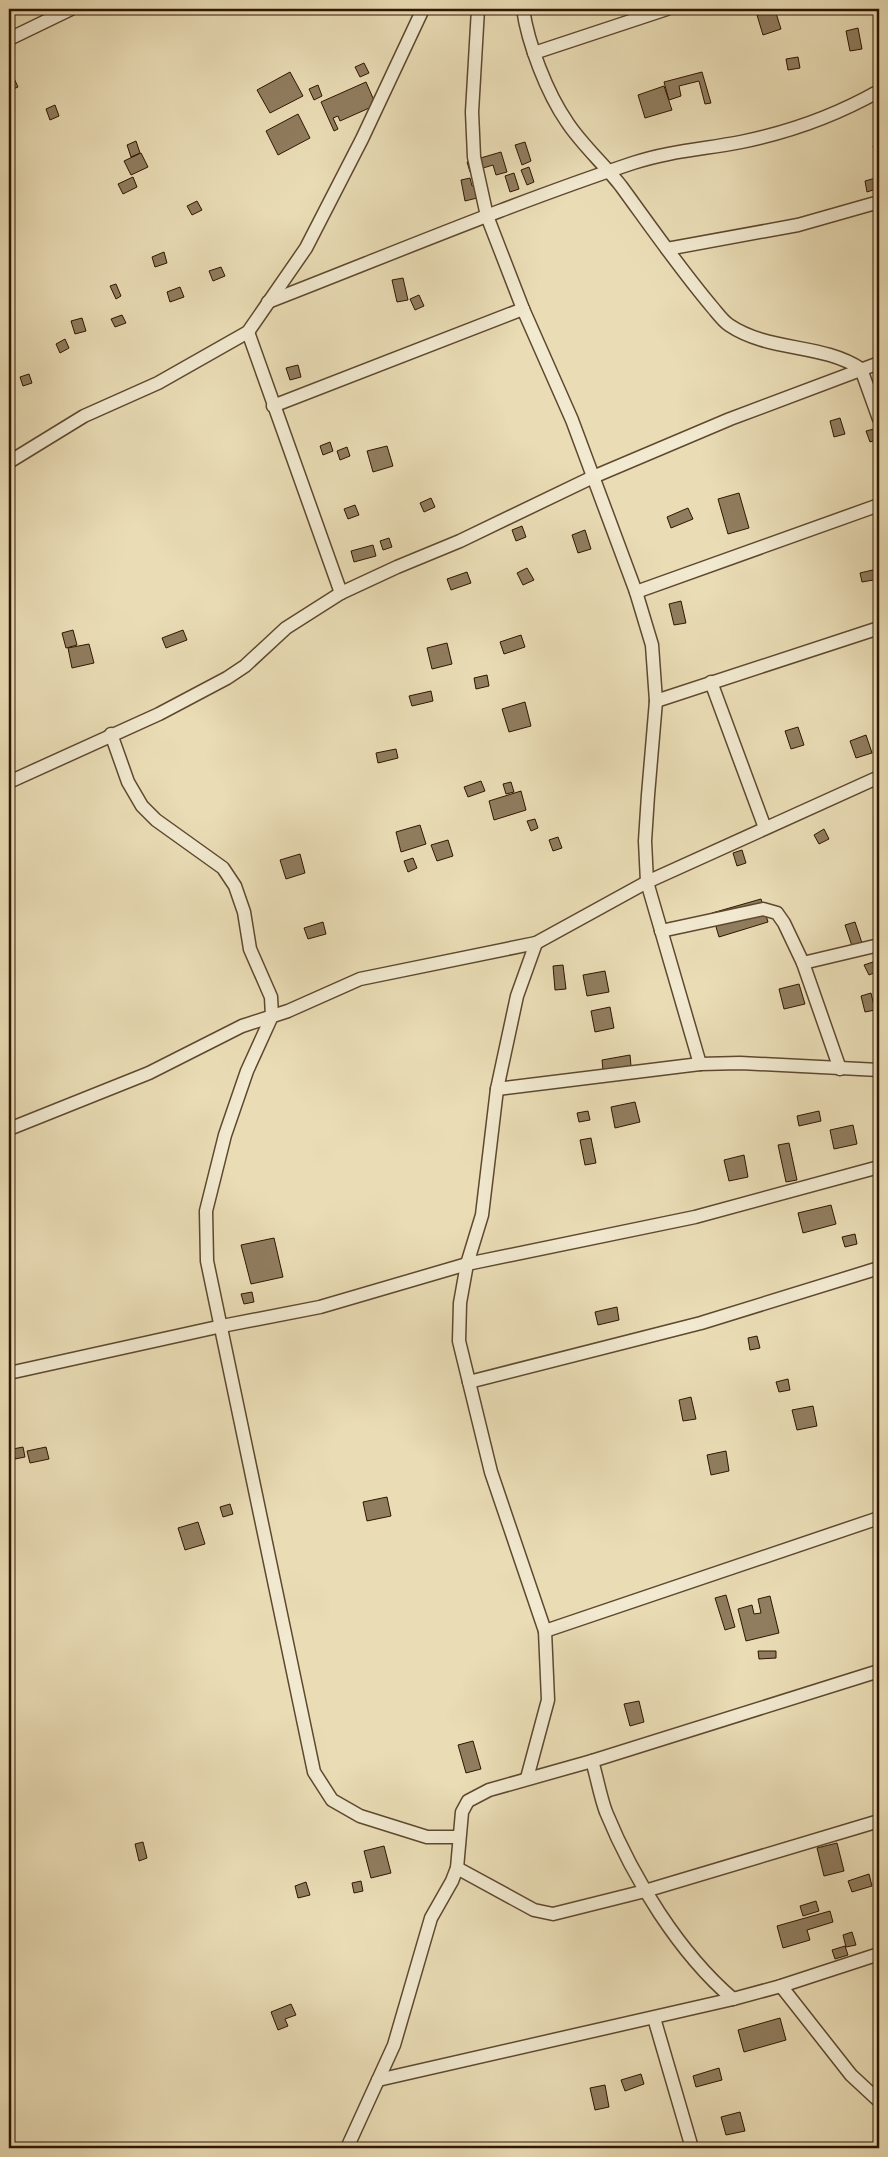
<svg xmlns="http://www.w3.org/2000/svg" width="888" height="2157" viewBox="0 0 888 2157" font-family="'IM FELL Double Pica',serif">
  <rect width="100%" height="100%" fill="#eaddb6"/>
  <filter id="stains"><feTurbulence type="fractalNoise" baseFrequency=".004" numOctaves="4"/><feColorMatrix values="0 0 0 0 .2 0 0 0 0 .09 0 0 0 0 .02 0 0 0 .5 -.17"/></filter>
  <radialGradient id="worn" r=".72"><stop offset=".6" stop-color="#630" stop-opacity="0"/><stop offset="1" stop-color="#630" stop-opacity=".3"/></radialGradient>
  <g fill="#907d5f" stroke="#2f1600">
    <path d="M775,10L781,29L763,35L757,15Z"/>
    <path d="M858,28L862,49L850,51L846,31Z"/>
    <path d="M798,57L800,68L788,70L786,59Z"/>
    <path d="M364,63L369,73L360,77L355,67Z"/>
    <path d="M290,72L303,96L270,113L257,90Z"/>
    <path d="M702,72L711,103L705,104L699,81L679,86L681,96L669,100L664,82Z"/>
    <path d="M13,76L18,87L9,91V78Z"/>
    <path d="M366,82L376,105L340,121L338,116L333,118L338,129L334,131L321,102Z"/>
    <path d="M318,85L322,96L314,100L309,89Z"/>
    <path d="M664,86L672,110L645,118L638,95Z"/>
    <path d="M55,105L59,116L50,120L46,109Z"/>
    <path d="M298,114L310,138L278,155L266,131Z"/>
    <path d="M136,141L140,153L131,157L127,145Z"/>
    <path d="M525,142L531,161L522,165L515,145Z"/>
    <path d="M879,144V166L873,146Z"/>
    <path d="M501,152L507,172L496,175L493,165L470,172L467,162Z"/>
    <path d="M141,153L148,167L131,175L124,161Z"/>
    <path d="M529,167L534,182L527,185L521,170Z"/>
    <path d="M514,173L519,189L510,192L505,176Z"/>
    <path d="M133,177L137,187L123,194L118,184Z"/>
    <path d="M879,177V188L867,192L865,181Z"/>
    <path d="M470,178L472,186L482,184L485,196L465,201L461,180Z"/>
    <path d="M197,201L202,210L192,215L187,206Z"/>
    <path d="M164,252L167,263L155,267L152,257Z"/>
    <path d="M221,267L225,276L213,281L209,271Z"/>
    <path d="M403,278L408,300L397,302L392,280Z"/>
    <path d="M116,284L121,296L116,299L110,286Z"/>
    <path d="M180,287L184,297L170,302L167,292Z"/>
    <path d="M419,295L424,306L415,310L410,299Z"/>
    <path d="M122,315L126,323L115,327L111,319Z"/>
    <path d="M82,318L86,331L75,334L71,321Z"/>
    <path d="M65,339L69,348L60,353L56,344Z"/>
    <path d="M298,365L301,377L290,380L286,368Z"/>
    <path d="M29,374L32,383L23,386L20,377Z"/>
    <path d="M840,418L845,434L834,437L830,421Z"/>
    <path d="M878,428L879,439L870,442L866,431Z"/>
    <path d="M330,442L333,451L323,455L320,446Z"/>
    <path d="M387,446L393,466L373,472L367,451Z"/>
    <path d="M347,447L350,456L340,460L337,451Z"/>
    <path d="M739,493L749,528L728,534L718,499Z"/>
    <path d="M431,498L435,507L424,512L420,503Z"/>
    <path d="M355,505L359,515L348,519L344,509Z"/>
    <path d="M688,508L693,519L671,528L667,517Z"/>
    <path d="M522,526L526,537L516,541L512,530Z"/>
    <path d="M585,530L591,549L578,553L572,535Z"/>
    <path d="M389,538L392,547L383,550L380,541Z"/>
    <path d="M373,545L376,556L354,562L351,551Z"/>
    <path d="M527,568L534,580L523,585L517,573Z"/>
    <path d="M877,569L879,579L862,582L860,573Z"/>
    <path d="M467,572L471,583L451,590L447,579Z"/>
    <path d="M681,601L686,623L674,625L669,604Z"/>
    <path d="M73,630L77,645L66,648L62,633Z"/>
    <path d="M183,630L187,640L166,648L162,638Z"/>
    <path d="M521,635L525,647L504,654L500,642Z"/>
    <path d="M447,643L452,664L432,669L427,648Z"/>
    <path d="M89,644L94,663L72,668L68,648Z"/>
    <path d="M487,675L489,686L476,689L474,678Z"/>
    <path d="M431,691L433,701L412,706L409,696Z"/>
    <path d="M525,702L531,726L509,732L502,709Z"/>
    <path d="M798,727L804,745L791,749L785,731Z"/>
    <path d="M866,735L872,753L856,758L850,741Z"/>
    <path d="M396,749L398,758L378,763L376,753Z"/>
    <path d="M481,781L485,791L468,797L464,787Z"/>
    <path d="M511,782L514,792L506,794L503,784Z"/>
    <path d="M521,791L526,810L494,820L489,801Z"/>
    <path d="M535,819L538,828L531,831L527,821Z"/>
    <path d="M420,825L426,844L401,852L396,832Z"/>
    <path d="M824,829L829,839L819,844L814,835Z"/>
    <path d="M558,837L562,848L553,851L549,840Z"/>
    <path d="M448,840L453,856L437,861L431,845Z"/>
    <path d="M742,850L746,863L737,866L733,853Z"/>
    <path d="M300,854L305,873L286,879L280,860Z"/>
    <path d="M413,858L417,868L408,872L404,861Z"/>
    <path d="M761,899L768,922L719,937L712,913Z"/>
    <path d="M323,922L326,934L308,939L304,928Z"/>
    <path d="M855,922L862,943L852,946L845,925Z"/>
    <path d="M876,961L879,971L869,975L864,965Z"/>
    <path d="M563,965L566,989L555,990L553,966Z"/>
    <path d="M605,971L609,992L587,996L583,975Z"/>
    <path d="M799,984L805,1004L784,1009L779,989Z"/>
    <path d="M871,993L875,1010L865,1012L861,996Z"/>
    <path d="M610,1007L614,1028L595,1032L591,1011Z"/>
    <path d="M630,1055L631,1066L603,1070L602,1060Z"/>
    <path d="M635,1102L640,1122L615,1128L611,1107Z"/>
    <path d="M588,1111L590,1120L579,1122L577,1113Z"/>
    <path d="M819,1111L821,1121L799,1126L797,1116Z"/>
    <path d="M853,1125L857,1144L834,1149L830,1130Z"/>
    <path d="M591,1138L596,1163L585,1165L580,1140Z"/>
    <path d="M789,1143L797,1180L786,1182L778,1145Z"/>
    <path d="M744,1155L748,1177L729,1181L724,1160Z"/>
    <path d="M831,1205L836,1224L803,1233L798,1213Z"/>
    <path d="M855,1234L857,1244L845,1247L842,1237Z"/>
    <path d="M274,1238L283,1277L251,1284L241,1245Z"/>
    <path d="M252,1292L254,1302L244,1304L241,1294Z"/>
    <path d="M617,1307L619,1320L598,1325L595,1312Z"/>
    <path d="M757,1336L760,1348L750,1350L748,1338Z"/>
    <path d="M788,1379L790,1390L779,1392L776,1382Z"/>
    <path d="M691,1397L696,1419L683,1421L679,1400Z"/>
    <path d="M813,1406L817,1426L797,1430L792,1410Z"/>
    <path d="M23,1447L25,1457L15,1459L13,1449Z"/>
    <path d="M46,1447L49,1459L30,1463L27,1451Z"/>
    <path d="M726,1451L729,1471L711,1475L707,1455Z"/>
    <path d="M387,1497L391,1516L367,1521L363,1502Z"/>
    <path d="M230,1504L233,1514L223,1517L220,1507Z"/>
    <path d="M198,1522L205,1544L185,1550L178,1528Z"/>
    <path d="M726,1595L735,1627L725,1630L715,1598Z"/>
    <path d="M770,1596L779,1633L746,1641L738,1609L752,1605L754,1614L761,1613L758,1599Z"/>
    <path d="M758,1651H776V1658L759,1659Z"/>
    <path d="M639,1701L644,1722L630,1726L624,1704Z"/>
    <path d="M473,1741L481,1769L466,1773L458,1745Z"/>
    <path d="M143,1842L147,1858L139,1861L135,1844Z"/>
    <path d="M837,1843L844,1871L824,1876L817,1848Z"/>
    <path d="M384,1846L391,1873L371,1878L364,1851Z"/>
    <path d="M869,1874L872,1886L852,1892L848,1881Z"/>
    <path d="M361,1881L363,1891L354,1893L352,1883Z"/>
    <path d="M306,1882L310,1895L298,1898L295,1886Z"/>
    <path d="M816,1901L819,1911L803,1916L800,1906Z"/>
    <path d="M830,1911L833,1922L807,1930L810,1940L783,1948L777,1926Z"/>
    <path d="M852,1932L856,1945L846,1947L843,1935Z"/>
    <path d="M845,1946L848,1955L835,1959L832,1950Z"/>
    <path d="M291,2004L296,2015L285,2019L288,2026L278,2030L271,2012Z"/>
    <path d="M780,2018L786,2040L744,2052L738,2030Z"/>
    <path d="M719,2068L722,2080L696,2087L693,2076Z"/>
    <path d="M641,2074L644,2084L625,2091L621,2080Z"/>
    <path d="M605,2085L609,2107L595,2110L590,2088Z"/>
    <path d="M740,2112L745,2131L726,2135L721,2117Z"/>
  </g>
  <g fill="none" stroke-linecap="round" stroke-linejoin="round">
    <defs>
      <g id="minor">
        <path d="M478,9L472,112L474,157L487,216L523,309L572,420L636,592L652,645L656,701L648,795L645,841L647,882L700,1064"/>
        <path d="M523,9C528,44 547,93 567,122C582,145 604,164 621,186C651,227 680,269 713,308C718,314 723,321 729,325C769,352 822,343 861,369L879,419"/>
        <path d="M9,39L71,9"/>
        <path d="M534,53L667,9"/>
        <path d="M667,249L798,225L879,202"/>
        <path d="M268,302C389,255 510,204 633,163C669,151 705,149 741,142C790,132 835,116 879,91"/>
        <path d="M248,332L341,593"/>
        <path d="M273,406L523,309"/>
        <path d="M9,462L84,416L158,383L248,332L306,248L362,139L423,9"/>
        <path d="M636,592L879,505"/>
        <path d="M711,682L765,828"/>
        <path d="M656,701L879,628"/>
        <path d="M111,734L128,782L142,806L156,820L223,868L235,886L244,912L250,949L271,997L272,1016L247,1071L225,1135L206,1211L207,1261L314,1772L332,1800L360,1816L427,1837H459"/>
        <path d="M9,782L159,714L227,678L245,666L286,628L341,593L397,567L460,541L593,477L730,419L879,363"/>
        <path d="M661,931L763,909L777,913L784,923L803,963L840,1069"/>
        <path d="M803,963L879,945"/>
        <path d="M497,1089L700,1064L740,1063L879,1070"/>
        <path d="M9,1129L149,1073L242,1026L288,1011L360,979L536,943L647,882L879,777"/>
        <path d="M9,1373L222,1326L320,1307L467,1264L695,1217L879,1167"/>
        <path d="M469,1382L701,1323L879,1268"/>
        <path d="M545,1631L879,1518"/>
        <path d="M592,1761C597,1777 600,1796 606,1812C633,1878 679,1953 733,1999"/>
        <path d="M527,1778L548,1700L545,1631L491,1472L459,1341L460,1303L467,1264L482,1215L497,1089L517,996L536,943"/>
        <path d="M457,1868L534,1910L553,1914L645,1891L879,1821"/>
        <path d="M781,1986L851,2075L879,2101"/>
        <path d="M654,2018L692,2148"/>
        <path d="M378,2080L733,1999L781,1986L879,1954"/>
        <path d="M347,2148L394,2045L431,1918L452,1881L457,1868L462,1812L468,1801L489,1790L592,1761L879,1671"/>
      </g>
    </defs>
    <use href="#minor" stroke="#5e482e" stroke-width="15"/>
    <use href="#minor" stroke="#f1e9d0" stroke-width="12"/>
  </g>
  <rect width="888" height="2157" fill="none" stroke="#eaddb6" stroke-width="30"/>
  <rect x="10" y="10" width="868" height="2137" fill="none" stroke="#2f1600" stroke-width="2.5"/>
  <rect x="15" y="15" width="858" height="2127" fill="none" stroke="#2f1600"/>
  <rect width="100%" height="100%" filter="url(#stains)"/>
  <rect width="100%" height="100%" fill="url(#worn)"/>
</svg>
